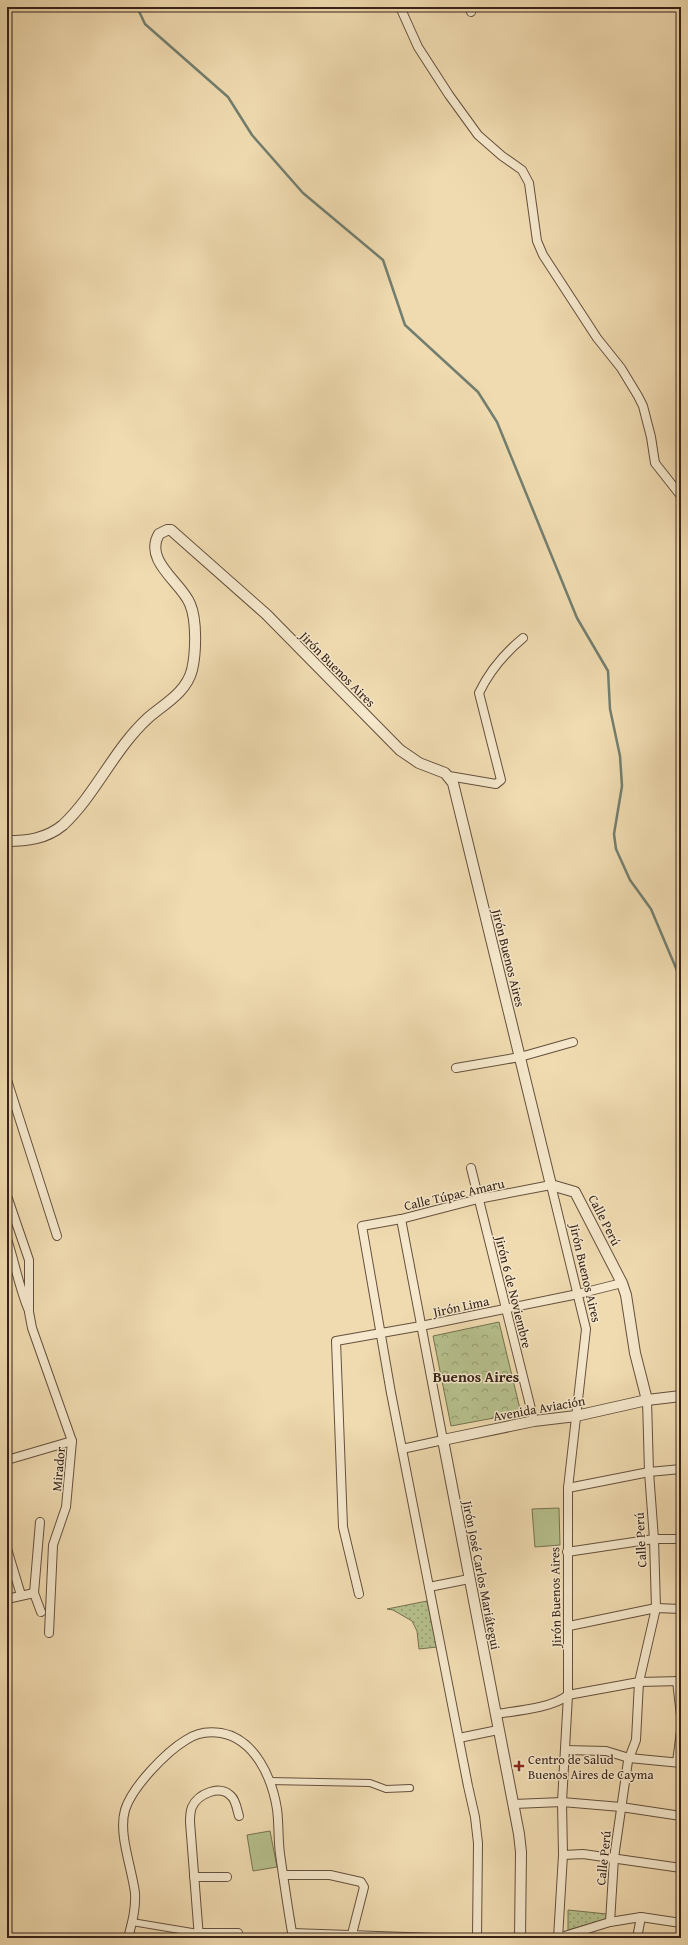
<svg xmlns="http://www.w3.org/2000/svg" width="688" height="1945" viewBox="0 0 688 1945" font-family="'Gentium Book Plus',serif">
  <defs>
    <pattern id="grass-dots" width="8" height="8" patternUnits="userSpaceOnUse"><rect width="8" height="8" fill="#b6c18d"/><path d="M2 2h.1M6 6h.1" fill="none" stroke="#959c72" stroke-width="1.8" stroke-linecap="round"/></pattern>
    <pattern id="forest-crowns" width="20" height="18" patternUnits="userSpaceOnUse"><rect width="20" height="18" fill="#b6c18d"/><path d="M2 6a3 3 0 1 1 6 0M12 15a3 3 0 1 1 6 0" fill="none" stroke="#959c72"/></pattern>
  </defs>
  <rect width="100%" height="100%" fill="#f0dbb0"/>
  <filter id="stains"><feTurbulence type="fractalNoise" baseFrequency=".005" numOctaves="4"/><feColorMatrix values="0 0 0 0 .2 0 0 0 0 .09 0 0 0 0 .02 0 0 0 .5 -.17"/></filter>
  <radialGradient id="worn" r=".72"><stop offset=".6" stop-color="#630" stop-opacity="0"/><stop offset="1" stop-color="#630" stop-opacity=".3"/></radialGradient>
  <g fill="url(#grass-dots)" stroke="#767252">
    <path d="M427,1601L437,1647L419,1649L417,1631L412,1621L393,1610L387,1609Z"/>
    <path d="M568,1910L607,1914V1919L568,1930Z"/>
  </g>
  <path fill="url(#forest-crowns)" stroke="#767252" d="M499,1322L521,1413L451,1426L433,1336Z"/>
  <g fill="#b6c18d" stroke="#767252">
    <path d="M559,1508L560,1545L535,1547L532,1509Z"/>
    <path d="M270,1831L277,1867L253,1871L247,1835Z"/>
  </g>
  <g fill="none" stroke-linecap="round" stroke-linejoin="round">
    <path stroke="#727e6f" stroke-width="2.5" d="M137,7L145,24L228,97L252,135L303,193L383,260L405,325L478,392L497,422L577,618L608,671L610,709L620,756L622,786L614,834L616,849L630,880L651,909L681,980"/>
    <defs>
      <g id="pedestrian">
        <path d="M269,1781L370,1783L386,1789L410,1788"/>
        <path d="M132,1922L198,1933"/>
      </g>
      <g id="minor">
        <path d="M400,7L418,47L449,95L478,135L502,156L522,170L529,183L537,241L543,255L597,338L621,368L638,396L643,406L651,437L655,463L681,496"/>
        <path d="M469,7L471,12"/>
        <path d="M449,776L496,784L501,780L479,693C489,672 505,653 523,638"/>
        <path d="M456,1068L520,1057L573,1042"/>
        <path d="M7,1080L57,1236"/>
        <path d="M471,1168L534,1421"/>
        <path d="M7,1196L29,1260V1312L32,1328L72,1441L66,1507L53,1545L49,1633"/>
        <path d="M401,1219L443,1440L402,1449"/>
        <path d="M7,1239C15,1263 19,1288 29,1311"/>
        <path d="M7,1460L72,1441"/>
        <path d="M568,1488L649,1472L681,1469"/>
        <path d="M40,1522L34,1593L41,1612"/>
        <path d="M7,1549L21,1595"/>
        <path d="M567,1552L654,1539H681"/>
        <path d="M429,1587L469,1579"/>
        <path d="M359,1594L343,1527L336,1341L421,1326L578,1294L622,1283"/>
        <path d="M7,1599L34,1593"/>
        <path d="M569,1626L656,1608L681,1609"/>
        <path d="M677,1681L681,1716"/>
        <path d="M496,1714C516,1711 553,1708 568,1695L639,1682L681,1681"/>
        <path d="M459,1738L498,1730"/>
        <path d="M565,1750L606,1751L629,1758L681,1763"/>
        <path d="M677,1762L681,1731"/>
        <path d="M514,1804L562,1802L621,1807L681,1816"/>
        <path d="M563,1855L583,1854L681,1868"/>
        <path d="M283,1875H330L361,1882L364,1887L363,1891L351,1938"/>
        <path d="M194,1877H227"/>
        <path d="M610,1922L614,1858L628,1761L636,1740L639,1682L656,1608L654,1539L649,1472L647,1400"/>
        <path d="M198,1933H238"/>
        <path d="M292,1933L435,1938"/>
        <path d="M128,1938C132,1923 136,1909 135,1893C132,1868 118,1834 125,1810C132,1787 166,1752 186,1740C196,1733 209,1731 221,1733C255,1739 272,1778 277,1809C279,1824 278,1839 280,1854C284,1882 288,1910 293,1938"/>
        <path d="M199,1938L190,1822C190,1818 190,1812 192,1807C198,1794 220,1784 231,1796C236,1800 237,1810 239,1816"/>
        <path d="M477,1938L478,1843L475,1817L468,1786L391,1393L362,1226L401,1219L478,1199L551,1185L586,1329L568,1488V1695L562,1802L563,1855L558,1938"/>
        <path d="M558,1938L610,1922L641,1917L681,1923"/>
        <path d="M637,1938L641,1917"/>
      </g>
      <g id="tertiary">
        <path d="M7,841C27,841 46,839 63,825C96,794 114,749 148,718C164,704 186,693 192,670C196,653 197,620 190,604C182,583 143,561 159,534L167,530H171L266,614L400,750L419,763L445,773L453,783L551,1185L575,1192L622,1283L626,1295L635,1353L647,1400"/>
        <path d="M520,1938L521,1852L519,1834L443,1440L534,1421L576,1416L647,1400L681,1396"/>
      </g>
    </defs>
    <use href="#pedestrian" stroke="#65503e" stroke-width="8"/>
    <use href="#minor" stroke="#65503e" stroke-width="10"/>
    <use href="#tertiary" stroke="#65503e" stroke-width="12"/>
    <use href="#pedestrian" stroke="#f5e8cc" stroke-width="6"/>
    <use href="#minor" stroke="#f5e8cc" stroke-width="8"/>
    <use href="#tertiary" stroke="#f5e8cc" stroke-width="10"/>
  </g>
  <path fill="#8f2418" stroke="#f5e8cc" stroke-width="1.5" d="M517 1760h4v4h4v4h-4v4h-4v-4h-4v-4h4z"/>
  <g text-anchor="middle" stroke-width="3" stroke-linejoin="round" paint-order="stroke">
    <g font-size="13" fill="#372218" stroke="#f5e8cc">
      <text transform="translate(338 669) rotate(45)" y="5">Jirón Buenos Aires</text>
      <text transform="translate(509 958) rotate(76)" y="5">Jirón Buenos Aires</text>
      <text transform="translate(454 1194) rotate(-13)" y="5">Calle Túpac Amaru</text>
      <text transform="translate(605 1220) rotate(63)" y="5">Calle Perú</text>
      <text transform="translate(586 1273) rotate(77)" y="5">Jirón Buenos Aires</text>
      <text transform="translate(514 1292) rotate(76)" y="5">Jirón 6 de Noviembre</text>
      <text transform="translate(461 1306) rotate(-12)" y="5">Jirón Lima</text>
      <text transform="translate(539 1408) rotate(-10)" y="5">Avenida Aviación</text>
      <text transform="translate(58 1469) rotate(-85)" y="5">Mirador</text>
      <text transform="translate(640 1540) rotate(-93)" y="5">Calle Perú</text>
      <text transform="translate(482 1575) rotate(79)" y="5">Jirón José Carlos Mariátegui</text>
      <text transform="translate(555 1597) rotate(-91)" y="5">Jirón Buenos Aires</text>
      <text transform="translate(603 1858) rotate(-84)" y="5">Calle Perú</text>
    </g>
    <g font-size="13" fill="#372218" stroke="#f5e8cc" text-anchor="start">
      <text x="528" y="1764">Centro de Salud<tspan x="528" dy="15">Buenos Aires de Cayma</tspan></text>
    </g>
    <g font-size="15" font-weight="bold" fill="#372218" stroke="#f5e8cc">
      <text x="476" y="1382">Buenos Aires</text>
    </g>
  </g>
  <rect width="688" height="1945" fill="none" stroke="#f0dbb0" stroke-width="24"/>
  <rect x="8" y="8" width="672" height="1929" fill="none" stroke="#372218" stroke-width="2"/>
  <rect x="12" y="12" width="664" height="1921" fill="none" stroke="#372218"/>
  <rect width="100%" height="100%" filter="url(#stains)"/>
  <rect width="100%" height="100%" fill="url(#worn)"/>
</svg>
